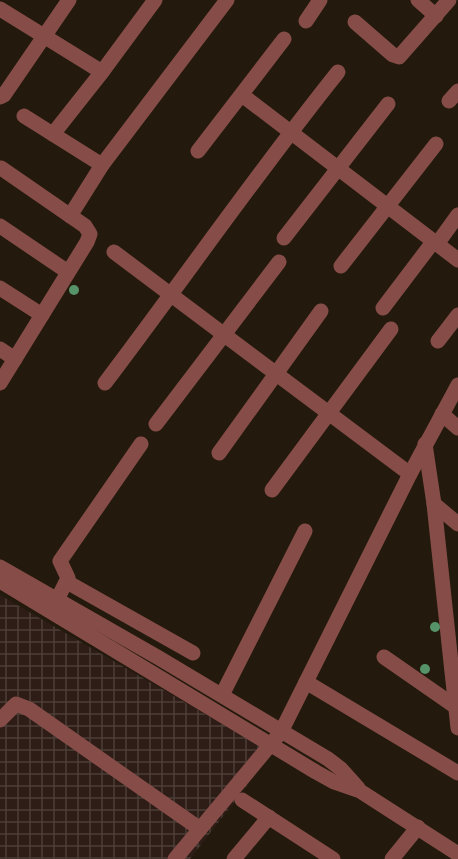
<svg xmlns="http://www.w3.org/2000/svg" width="458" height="859" viewBox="0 0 458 859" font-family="'Nunito Sans',sans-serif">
  <defs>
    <pattern id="industrial-grid" width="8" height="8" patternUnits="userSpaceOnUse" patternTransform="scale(1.5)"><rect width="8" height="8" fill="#2e1d17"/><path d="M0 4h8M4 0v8" fill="none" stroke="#4c3d37"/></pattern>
  </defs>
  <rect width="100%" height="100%" fill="#23190c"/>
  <path fill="url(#industrial-grid)" d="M0,595L272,753L190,859H0Z"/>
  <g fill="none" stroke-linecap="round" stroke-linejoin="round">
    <g stroke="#864d48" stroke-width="15">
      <path d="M418,0L436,16"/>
      <path d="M0,9L102,72"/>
      <path d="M306,21L320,0"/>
      <path d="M355,22L393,55L399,57L449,0"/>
      <path d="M242,95L458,260"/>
      <path d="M0,97L4,95L69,0"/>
      <path d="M449,101L458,91"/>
      <path d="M24,116L102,165"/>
      <path d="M53,134L102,72L155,0"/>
      <path d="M198,151L284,39"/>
      <path d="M70,216L102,165L227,0"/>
      <path d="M0,226L68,272"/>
      <path d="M284,238L388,104"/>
      <path d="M437,244L458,215"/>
      <path d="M114,252L410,474"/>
      <path d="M341,266L436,144"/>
      <path d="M0,288L42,315"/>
      <path d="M383,308L433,242"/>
      <path d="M438,341L458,315"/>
      <path d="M0,349L15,359"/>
      <path d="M0,383L87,242L90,234L85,226L1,168"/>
      <path d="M105,383C183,280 257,173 338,72"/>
      <path d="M442,414L458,428"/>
      <path d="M156,424L279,262"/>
      <path d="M425,444L434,504L458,728"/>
      <path d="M219,453L321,311"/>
      <path d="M272,490L391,329"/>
      <path d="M434,504L458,524"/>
      <path d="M0,567L159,658L328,759L341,769L358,788"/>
      <path d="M0,581L316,772L334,782L360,791L458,854"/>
      <path d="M67,582L193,653"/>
      <path d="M57,600L68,578L60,561L141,444"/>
      <path d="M384,657L456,707"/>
      <path d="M306,682L458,773"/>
      <path d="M222,695L305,531"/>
      <path d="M0,720L16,704L29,709L200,829L281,732L410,474L458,385"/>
      <path d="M242,800L333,859"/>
      <path d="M175,859L200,829"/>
      <path d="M234,859L269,817"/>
      <path d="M392,859L418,827"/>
    </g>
  </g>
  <g fill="#569368">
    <circle cx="74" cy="290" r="5"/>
    <circle cx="435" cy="627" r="5"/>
    <circle cx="425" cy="669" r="5"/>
  </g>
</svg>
